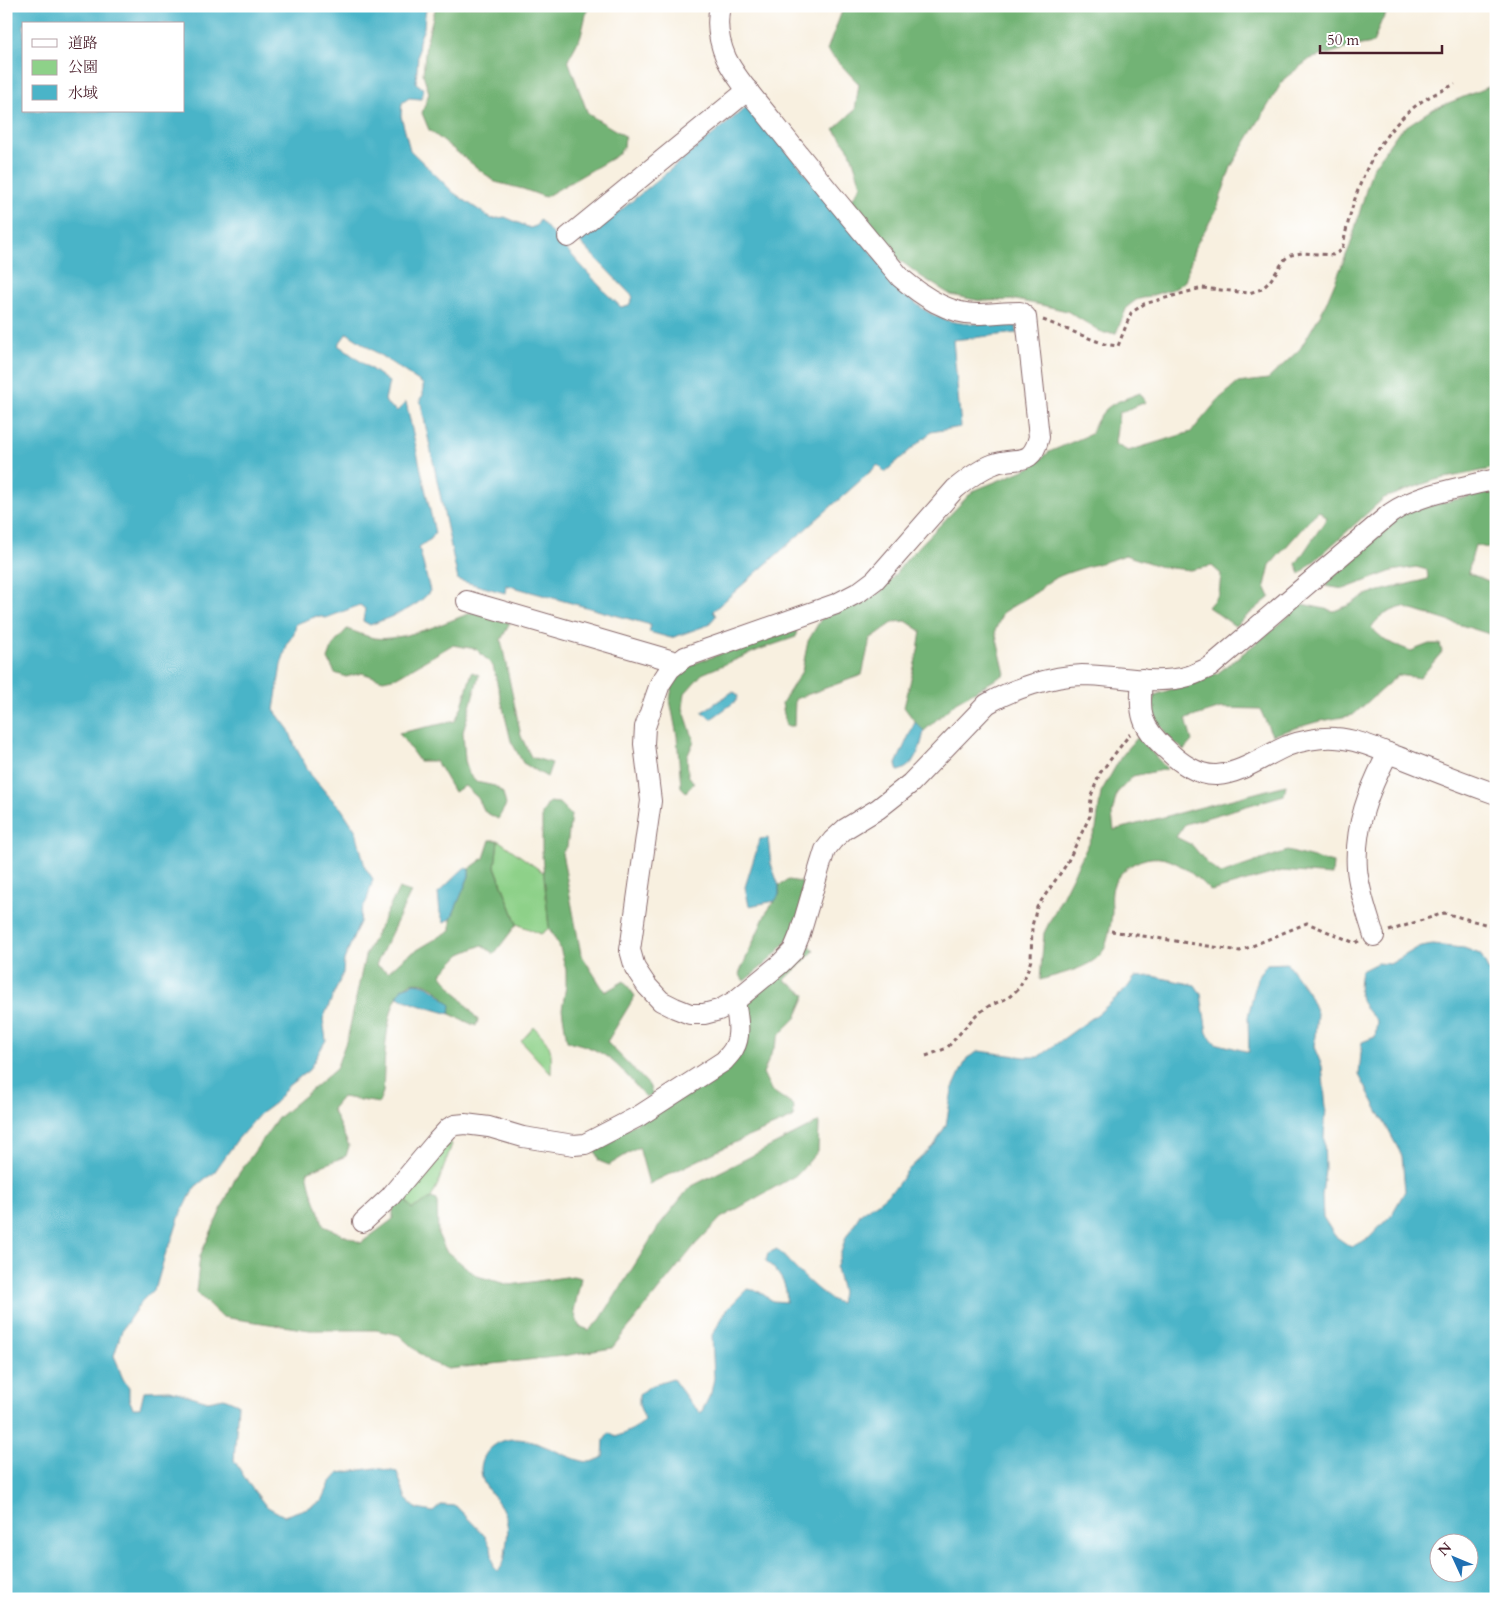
<svg xmlns="http://www.w3.org/2000/svg" width="1502" height="1605" viewBox="0 0 1502 1605" font-family="Cardo,'Noto Serif JP',serif">
  <rect width="100%" height="100%" fill="#fff"/>
  <filter id="ink" filterUnits="userSpaceOnUse"><feTurbulence type="fractalNoise" baseFrequency=".02" numOctaves="2"/><feDisplacementMap in="SourceGraphic" scale="10" xChannelSelector="R" yChannelSelector="G"/><feConvolveMatrix kernelMatrix="1 2 1 2 8 2 1 2 1" color-interpolation-filters="sRGB"/></filter>
  <filter id="wash" filterUnits="userSpaceOnUse"><feTurbulence type="fractalNoise" baseFrequency=".0096" numOctaves="4" result="noise"/><feDisplacementMap in="SourceGraphic" scale="20" xChannelSelector="R" yChannelSelector="G"/><feGaussianBlur stdDeviation="1.12" result="paint"/><feColorMatrix in="noise" values="0 0 0 0 0 0 0 0 0 0 0 0 0 0 0 0 0 1.4 0 .05"/><feComposite in="paint" operator="in"/></filter>
  <g filter="url(#wash)">
    <rect width="100%" height="100%" fill="#f8f0e0"/>
    <g fill="#8ed189" stroke="#6c785a">
      <path d="M498,840L544,873L549,928L541,934L517,924L495,866Z"/>
      <path d="M534,1027C552,1046 552,1048 551,1074L521,1041Z"/>
      <path d="M445,1140L452,1144L438,1184L431,1198L412,1209L402,1195Z"/>
    </g>
    <g fill="#72b375" stroke="#5e6950">
      <path d="M436,6H588L581,36L568,60L588,114L625,136L624,147L616,156L545,197L523,189L495,182L429,130L422,113L429,93L423,74L426,43Z"/>
      <path d="M844,6H1391L1381,22L1373,43L1355,46L1310,59L1284,79L1231,167L1216,211L1195,247L1185,281L1176,288L1136,300L1127,307L1116,333H1103L1067,311L1041,305L1016,300L981,301L951,295L922,277L890,253L851,201L861,185L850,151L834,129L855,110L859,84L827,50Z"/>
      <path d="M1496,84V468L1435,480L1384,498L1300,574L1296,564L1327,518L1319,511L1314,515L1270,565L1265,586L1270,597L1235,626L1208,607L1219,594L1221,574L1212,566L1190,570L1162,567L1125,555C1105,564 1051,572 1040,590L1003,612L995,631L1005,674L956,702L924,731L915,722L904,707L918,651L921,631L906,621L894,622L870,639L862,675L795,699L794,726H786L782,703L802,671L808,641L821,619L881,592L907,559L973,491L1031,467L1049,452L1091,434C1103,404 1112,404 1140,393L1146,402L1119,413L1115,444L1128,451L1191,432L1219,399L1238,383L1268,379L1300,349L1324,308L1350,246L1372,169L1399,131L1431,110Z"/>
      <path d="M1496,490V550L1475,545L1468,573L1496,584V636L1403,607C1389,611 1378,616 1371,628L1386,641L1411,651L1429,644H1440L1442,652L1420,678L1398,675L1353,715L1316,722L1272,735L1260,709L1221,708L1186,719L1192,741L1184,750L1169,738L1152,714L1155,695L1218,673L1274,629L1302,604L1334,611L1347,606L1368,594L1428,579L1427,570L1416,567L1392,571L1344,589L1325,586L1337,572L1404,512Z"/>
      <path d="M473,612L510,623L501,640L521,736L531,757L552,763L547,777L523,763L511,741L493,666L476,649L452,645L397,677L383,680L362,673L346,677L335,673L328,659L333,645L347,629C356,632 365,636 374,638C400,642 447,622 473,612Z"/>
      <path d="M797,626L796,637L761,649L702,674L685,693L683,708L694,741L687,757L688,775L694,783L686,792L681,787L677,736L670,700L673,680L693,664Z"/>
      <path d="M472,672L479,675L463,732L465,760L469,774L476,782L495,786L503,793L506,805L498,819L485,812L478,798L465,786L454,792L436,761H419L399,733L455,721L462,706Z"/>
      <path d="M1138,737L1167,769L1133,776L1117,793L1112,814L1114,830L1286,785L1284,795L1185,824L1176,837L1192,845L1207,863L1221,874L1287,851L1333,863L1332,875L1282,871L1211,891C1186,868 1163,844 1128,867C1120,873 1113,882 1112,892C1111,898 1112,905 1112,911C1112,920 1108,941 1104,949C1095,968 1059,974 1040,980L1044,933L1096,829L1101,792L1121,757Z"/>
      <path d="M549,802L559,803L571,815L567,847L562,853L581,954L605,992L624,981L635,996L607,1042L649,1085L653,1095L646,1098C619,1066 609,1050 567,1041L562,1009L566,986V970L560,948L549,928L542,855V814Z"/>
      <path d="M490,840H498L495,867L517,924L494,954L482,945L461,954L441,974L478,1020L476,1026L450,1014V1005C445,999 440,992 434,988C382,956 385,1066 383,1092L379,1103L342,1097L332,1109L349,1146L346,1156L307,1172L311,1190L324,1226L361,1243L393,1219V1207L402,1195L412,1209L431,1198L437,1200L438,1234L446,1251L477,1276L510,1285L573,1276L581,1278L574,1311L579,1326L589,1330L600,1320L661,1223L690,1187L819,1122L818,1151L798,1174L721,1218L695,1245L612,1348L563,1356L448,1369L428,1361L399,1335L376,1330H310L222,1317L196,1292L200,1256L235,1179L278,1118L336,1069L348,1036L365,956L399,888L411,892L376,965L388,972L405,957L451,930V919L469,876V869L484,858Z"/>
      <path d="M788,880L802,882C802,889 802,898 801,905C797,939 769,962 744,981L739,974L766,913L779,895V886Z"/>
      <path d="M808,943L814,951L785,980L806,995L796,1018L780,1034L763,1073L771,1090L794,1106L793,1118L738,1141L649,1184L639,1147L609,1165L599,1161L594,1148L722,1072L744,1003Z"/>
    </g>
    <g fill="#4ab4c8" stroke="#4a6a7a" fill-rule="evenodd">
      <path d="M6,6H427L425,15L424,28L419,41L416,83L424,89L421,99L409,98L402,103L401,116L410,150L454,193L492,219L505,217L530,228L536,226L540,220L607,294L621,307L629,305L633,297L577,239L595,224L599,228L749,105L905,293C930,318 948,324 982,324C994,324 1006,320 1016,326L1017,333L953,340L961,427L931,432L885,472L878,465L713,611L716,616L708,625L671,638L649,632L651,625L506,585L505,593L458,580L420,399L423,395V384L347,333L338,345L389,382L385,400L387,404L397,411L406,402L435,533L431,539L419,547L430,591C417,609 390,617 370,625L363,621L365,609L360,605L326,618L317,616L296,624L294,634L288,642L281,665L274,710L289,730L295,746L311,775L328,795L341,808L356,831L365,867L373,879L367,900L361,912L360,922L344,960L343,973L323,1019L326,1040L309,1070L288,1086L275,1103L260,1114L237,1140L213,1174L206,1178L195,1187L180,1215L171,1243L166,1252L156,1287L141,1302L122,1330L114,1356C121,1369 119,1376 129,1387V1399L133,1408H140L144,1391L170,1390L208,1401L224,1398L238,1404L234,1460L248,1483L266,1506L284,1516L310,1507L322,1501L330,1483L339,1473L376,1468L397,1472L406,1499L417,1509L433,1512L441,1505L456,1506L485,1536L491,1548L494,1568L498,1571C505,1564 505,1556 506,1547C508,1535 509,1525 504,1513C498,1497 481,1489 481,1470C481,1461 485,1453 492,1447C521,1423 561,1460 589,1462C594,1462 599,1459 603,1457L604,1440L609,1433L616,1437L633,1429L645,1420L639,1405V1395L650,1386L673,1379L689,1401L701,1413L711,1393L714,1378L712,1335L728,1308L747,1289L758,1291L773,1301L786,1302C789,1285 778,1272 766,1261L768,1253L777,1249C789,1262 825,1301 840,1303L842,1292L836,1268L846,1237L861,1213L878,1202L896,1187L906,1172L935,1144L946,1125L952,1090L967,1058L979,1051L1025,1057H1038L1099,1013L1127,988L1135,977L1152,976L1195,985L1201,994L1207,1033L1215,1043L1249,1052L1248,1017L1257,978L1267,964L1287,963L1308,992L1317,1013L1314,1047L1322,1066L1326,1108L1324,1137L1325,1169L1322,1196L1323,1217L1335,1236L1351,1247L1369,1238L1392,1214L1405,1191L1402,1156L1359,1075L1362,1042L1375,1037L1377,1021C1359,1004 1357,995 1361,971L1377,963L1390,964L1417,948L1432,945L1464,948L1480,954L1496,984V1599H6ZM24,24H184V111H24ZM1440,1542H1470V1572H1440Z"/>
      <path d="M732,692L736,693L738,697L736,701L711,719L702,712Z"/>
      <path d="M915,722L924,731C921,746 916,767 898,771L896,764Z"/>
      <path d="M768,838L771,864L779,886V895L775,901L749,906L745,887L760,839Z"/>
      <path d="M464,868L469,869V876L451,919L444,922L440,913L438,893Z"/>
      <path d="M415,983C431,984 439,994 451,1005L450,1014L418,1005L397,997L402,988Z"/>
    </g>
  </g>
  <g filter="url(#ink)">
    <g fill="none" stroke-linecap="round" stroke-linejoin="round">
      <defs>
        <g id="minor">
          <path d="M720,6C716,24 719,42 726,58C736,79 759,104 773,122C815,175 858,227 901,278C922,296 948,314 977,314C991,314 1005,312 1020,312L1026,317L1039,437C1031,469 1017,455 994,464C980,469 966,480 955,489L875,580L859,592L836,604L685,657L670,669L660,684L645,727L644,744L651,801L630,950L635,968L647,986L661,1001L675,1008L690,1014H704L719,1010L735,1001L780,964L793,951L800,934L820,866L825,850L833,840L845,829L878,809L911,783L987,704C1012,689 1052,676 1082,675C1116,675 1156,686 1189,676C1196,674 1203,670 1210,667L1391,513C1420,493 1462,488 1496,479"/>
          <path d="M568,237L748,90"/>
          <path d="M467,601L677,662"/>
          <path d="M1142,679C1139,714 1140,726 1167,750C1179,762 1198,776 1217,775C1242,773 1264,756 1287,746C1300,741 1320,737 1335,738C1358,739 1382,751 1404,759C1434,771 1465,783 1496,794"/>
          <path d="M1374,936C1368,915 1359,892 1357,869C1354,826 1369,790 1388,753"/>
          <path d="M363,1222L390,1197L437,1141L449,1128L455,1125L465,1124L489,1127L523,1137L574,1145L585,1144L639,1116L724,1061C727,1057 732,1053 734,1048C742,1035 737,1015 735,1001"/>
        </g>
      </defs>
      <use href="#minor" stroke="#87686a" stroke-width="22"/>
      <g stroke="#87686a" stroke-width="3" stroke-dasharray="4 4" stroke-linecap="butt">
        <path d="M1043,320L1104,344L1118,346L1131,313L1144,304L1202,288L1249,293L1262,289L1270,281L1285,259L1291,255L1302,253L1333,255L1342,250C1353,194 1371,140 1418,104C1429,96 1443,90 1455,84"/>
        <path d="M1111,931L1240,951L1307,923L1355,943L1359,941"/>
        <path d="M1389,931L1444,913L1496,927"/>
        <path d="M926,1056L947,1048L976,1015L989,1006L1008,998L1018,989L1026,975L1031,960L1032,926L1037,907L1066,865L1090,816L1091,796L1100,773L1130,734"/>
      </g>
      <use href="#minor" stroke="#fff" stroke-width="20"/>
    </g>
  </g>
  <rect width="1502" height="1605" fill="none" stroke="#fff" stroke-width="25"/>
  <rect x="22" y="22" width="162" height="90" fill="#ffffff" stroke="#b7a5aa"/>
  <rect x="32" y="39" width="25" height="8" fill="#ffffff" stroke="#b7a5aa"/>
  <text x="68" y="48" font-size="15" fill="#4a1f2b">道路</text>
  <rect x="32" y="60" width="25" height="15" fill="#8ed189" stroke="#b7a5aa"/>
  <text x="68" y="72" font-size="15" fill="#4a1f2b">公園</text>
  <rect x="32" y="85" width="25" height="15" fill="#4ab4c8" stroke="#b7a5aa"/>
  <text x="68" y="98" font-size="15" fill="#4a1f2b">水域</text>
  <g transform="translate(1454 1558) rotate(314)"><circle r="24" fill="#ffffff" stroke="#b7a5aa"/>
  <path d="M0-4L9 19L0 12L-9 19Z" fill="#1f6fb2"/>
  <text y="-8" font-size="14" font-weight="bold" text-anchor="middle" fill="#4a1f2b">N</text>
  </g>
  <path d="M1320 45v8h122v-8" fill="none" stroke="#4a1f2b" stroke-width="2.5"/>
  <text x="1327" y="45" font-size="15" fill="#4a1f2b" stroke="#ffffff" stroke-width="4" paint-order="stroke">50 m</text>
</svg>
